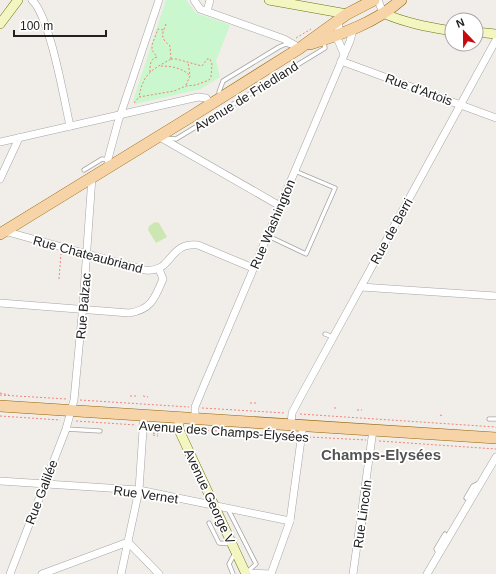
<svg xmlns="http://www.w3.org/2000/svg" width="496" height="574" viewBox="0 0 496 574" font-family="Arial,sans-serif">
  <rect width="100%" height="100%" fill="#f1eee9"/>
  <path fill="#cde7b2" d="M155,222L159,223L167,237L156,243L148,230L149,226Z"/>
  <path fill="#caf7cd" d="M166,0H186L196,13L230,25L216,61L220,77L201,89L135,104L133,101Z"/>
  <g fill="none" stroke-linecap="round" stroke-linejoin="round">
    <defs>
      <g id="lane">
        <path d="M221,97L219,92L223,81L279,47L286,44L291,46"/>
        <path d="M165,138L176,139L325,48L324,42"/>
        <path d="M84,170L102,159L109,160"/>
        <path d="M268,236L306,254L335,188L295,171"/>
        <path d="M325,334L333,337"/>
        <path d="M489,419H496"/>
        <path d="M66,429L100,431"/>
        <path d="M466,498L473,486L479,483"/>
        <path d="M228,509L256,564L247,572"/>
        <path d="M209,523L219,543L232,544"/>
        <path d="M362,530L363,526L365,512"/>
        <path d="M439,554L436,549L445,534"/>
        <path d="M233,574L229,564L235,553"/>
      </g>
      <g id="street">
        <path d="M32,0C50,17 64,99 70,126"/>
        <path d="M194,0L200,9L284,39L300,48"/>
        <path d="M378,0L383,13"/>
        <path d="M207,11L210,0"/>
        <path d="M339,19L338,40L344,54"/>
        <path d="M341,61L496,118"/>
        <path d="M158,136L280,206"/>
        <path d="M0,142L198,97L206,98L210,104"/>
        <path d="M110,166L108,159L118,122L159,0"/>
        <path d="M0,179L19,138"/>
        <path d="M4,231L145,270C174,273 167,242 198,245L253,268"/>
        <path d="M361,287L496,296"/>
        <path d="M0,303L129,313C151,310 155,298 163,279L159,269"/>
        <path d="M195,418V407L202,390L350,41L353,30"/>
        <path d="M291,425L292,413L301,396L496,40"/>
        <path d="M0,481L139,490L290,521"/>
        <path d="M246,573L271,574"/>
        <path d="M10,574L66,429L74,400L83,305L92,177"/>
        <path d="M42,574L128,542L159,574"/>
        <path d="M121,574L139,490L144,415"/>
        <path d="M271,574L290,521L303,425"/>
        <path d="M353,574L373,430"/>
        <path d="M427,574L496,457"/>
      </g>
      <g id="secondary">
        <path d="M269,0L347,14"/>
        <path d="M383,13C405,23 429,27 452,31"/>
        <path d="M0,24L18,0"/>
        <path d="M476,32L496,34"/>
        <path d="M179,417V430L246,574"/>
      </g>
      <g id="primary">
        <path d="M310,44C342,34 375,23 401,0"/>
        <path d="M0,234L192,116L300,48L347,14L374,0"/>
        <path d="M0,406L496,438"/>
      </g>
    </defs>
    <use href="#lane" stroke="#a5a5a5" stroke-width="5"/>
    <use href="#street" stroke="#a5a5a5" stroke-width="8"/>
    <use href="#secondary" stroke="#6b750c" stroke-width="10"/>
    <use href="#primary" stroke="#956509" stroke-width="12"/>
    <g stroke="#f28379" stroke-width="1" stroke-dasharray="2 2" stroke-linecap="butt">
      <path d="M166,24C161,36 161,38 170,46L171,59"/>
      <path d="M296,38L311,29"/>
      <path d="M171,59H176L202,66L207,59H210L212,64L211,77L209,80L196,85L186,86L174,91L139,97C143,74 151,70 171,59Z"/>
      <path d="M161,66C171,66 183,68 190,76"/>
      <path d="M150,72C150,65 150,59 157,57L152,50V45L158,29L163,30"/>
      <path d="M186,85L190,76L188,62"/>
      <path d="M134,103L139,97"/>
      <path d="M59,279L61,254"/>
      <path d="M0,393L9,395"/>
      <path d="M0,395L67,399"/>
      <path d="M130,396H137"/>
      <path d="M143,396L148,397"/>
      <path d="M80,400L189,407"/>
      <path d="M250,403H256"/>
      <path d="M202,408L285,413"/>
      <path d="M334,408H338"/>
      <path d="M357,410H362"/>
      <path d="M300,414L496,427"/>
      <path d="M440,415L444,416"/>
      <path d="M0,416L60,420"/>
      <path d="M76,421L136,425"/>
      <path d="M149,426L172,428"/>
      <path d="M187,429L294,436"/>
      <path d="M153,433L158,434"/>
      <path d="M153,435L158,436"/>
      <path d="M309,437L366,440"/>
      <path d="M379,441L496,449"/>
    </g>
    <use href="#lane" stroke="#fff" stroke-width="3.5"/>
    <use href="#street" stroke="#fff" stroke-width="7"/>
    <use href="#secondary" stroke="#f4f6c1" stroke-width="9"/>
    <use href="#primary" stroke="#f7d3a8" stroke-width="11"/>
  </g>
  <g text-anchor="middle" stroke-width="3.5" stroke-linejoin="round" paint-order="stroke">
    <g font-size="13" fill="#212121" stroke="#fff">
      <text transform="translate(419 89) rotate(20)" y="5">Rue d'Artois</text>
      <text transform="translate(246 96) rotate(-32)" y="5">Avenue de Friedland</text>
      <text transform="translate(272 224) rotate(-67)" y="5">Rue Washington</text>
      <text transform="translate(391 231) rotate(-61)" y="5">Rue de Berri</text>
      <text transform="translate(88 254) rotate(15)" y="5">Rue Chateaubriand</text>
      <text transform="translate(83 306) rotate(-85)" y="5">Rue Balzac</text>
      <text transform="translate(224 431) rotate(4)" y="5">Avenue des Champs-Élysées</text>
      <text transform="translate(41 492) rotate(-69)" y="5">Rue Galilée</text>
      <text transform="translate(146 494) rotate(8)" y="5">Rue Vernet</text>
      <text transform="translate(210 496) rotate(65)" y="5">Avenue George V</text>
      <text transform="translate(362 514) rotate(-82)" y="5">Rue Lincoln</text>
    </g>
    <g font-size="15" font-weight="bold" fill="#545454" stroke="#fff">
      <text x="381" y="460">Champs-Elysées</text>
    </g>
  </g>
  <g transform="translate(464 32) rotate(338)"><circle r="19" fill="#ffffff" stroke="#a6a6a6"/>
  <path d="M0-3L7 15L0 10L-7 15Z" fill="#c60c0f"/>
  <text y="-6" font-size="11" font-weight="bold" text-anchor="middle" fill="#212121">N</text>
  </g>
  <path d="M14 30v6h92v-6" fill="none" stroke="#212121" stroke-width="2"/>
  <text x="20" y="30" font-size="12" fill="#212121" stroke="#ffffff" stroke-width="3" paint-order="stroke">100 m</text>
</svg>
